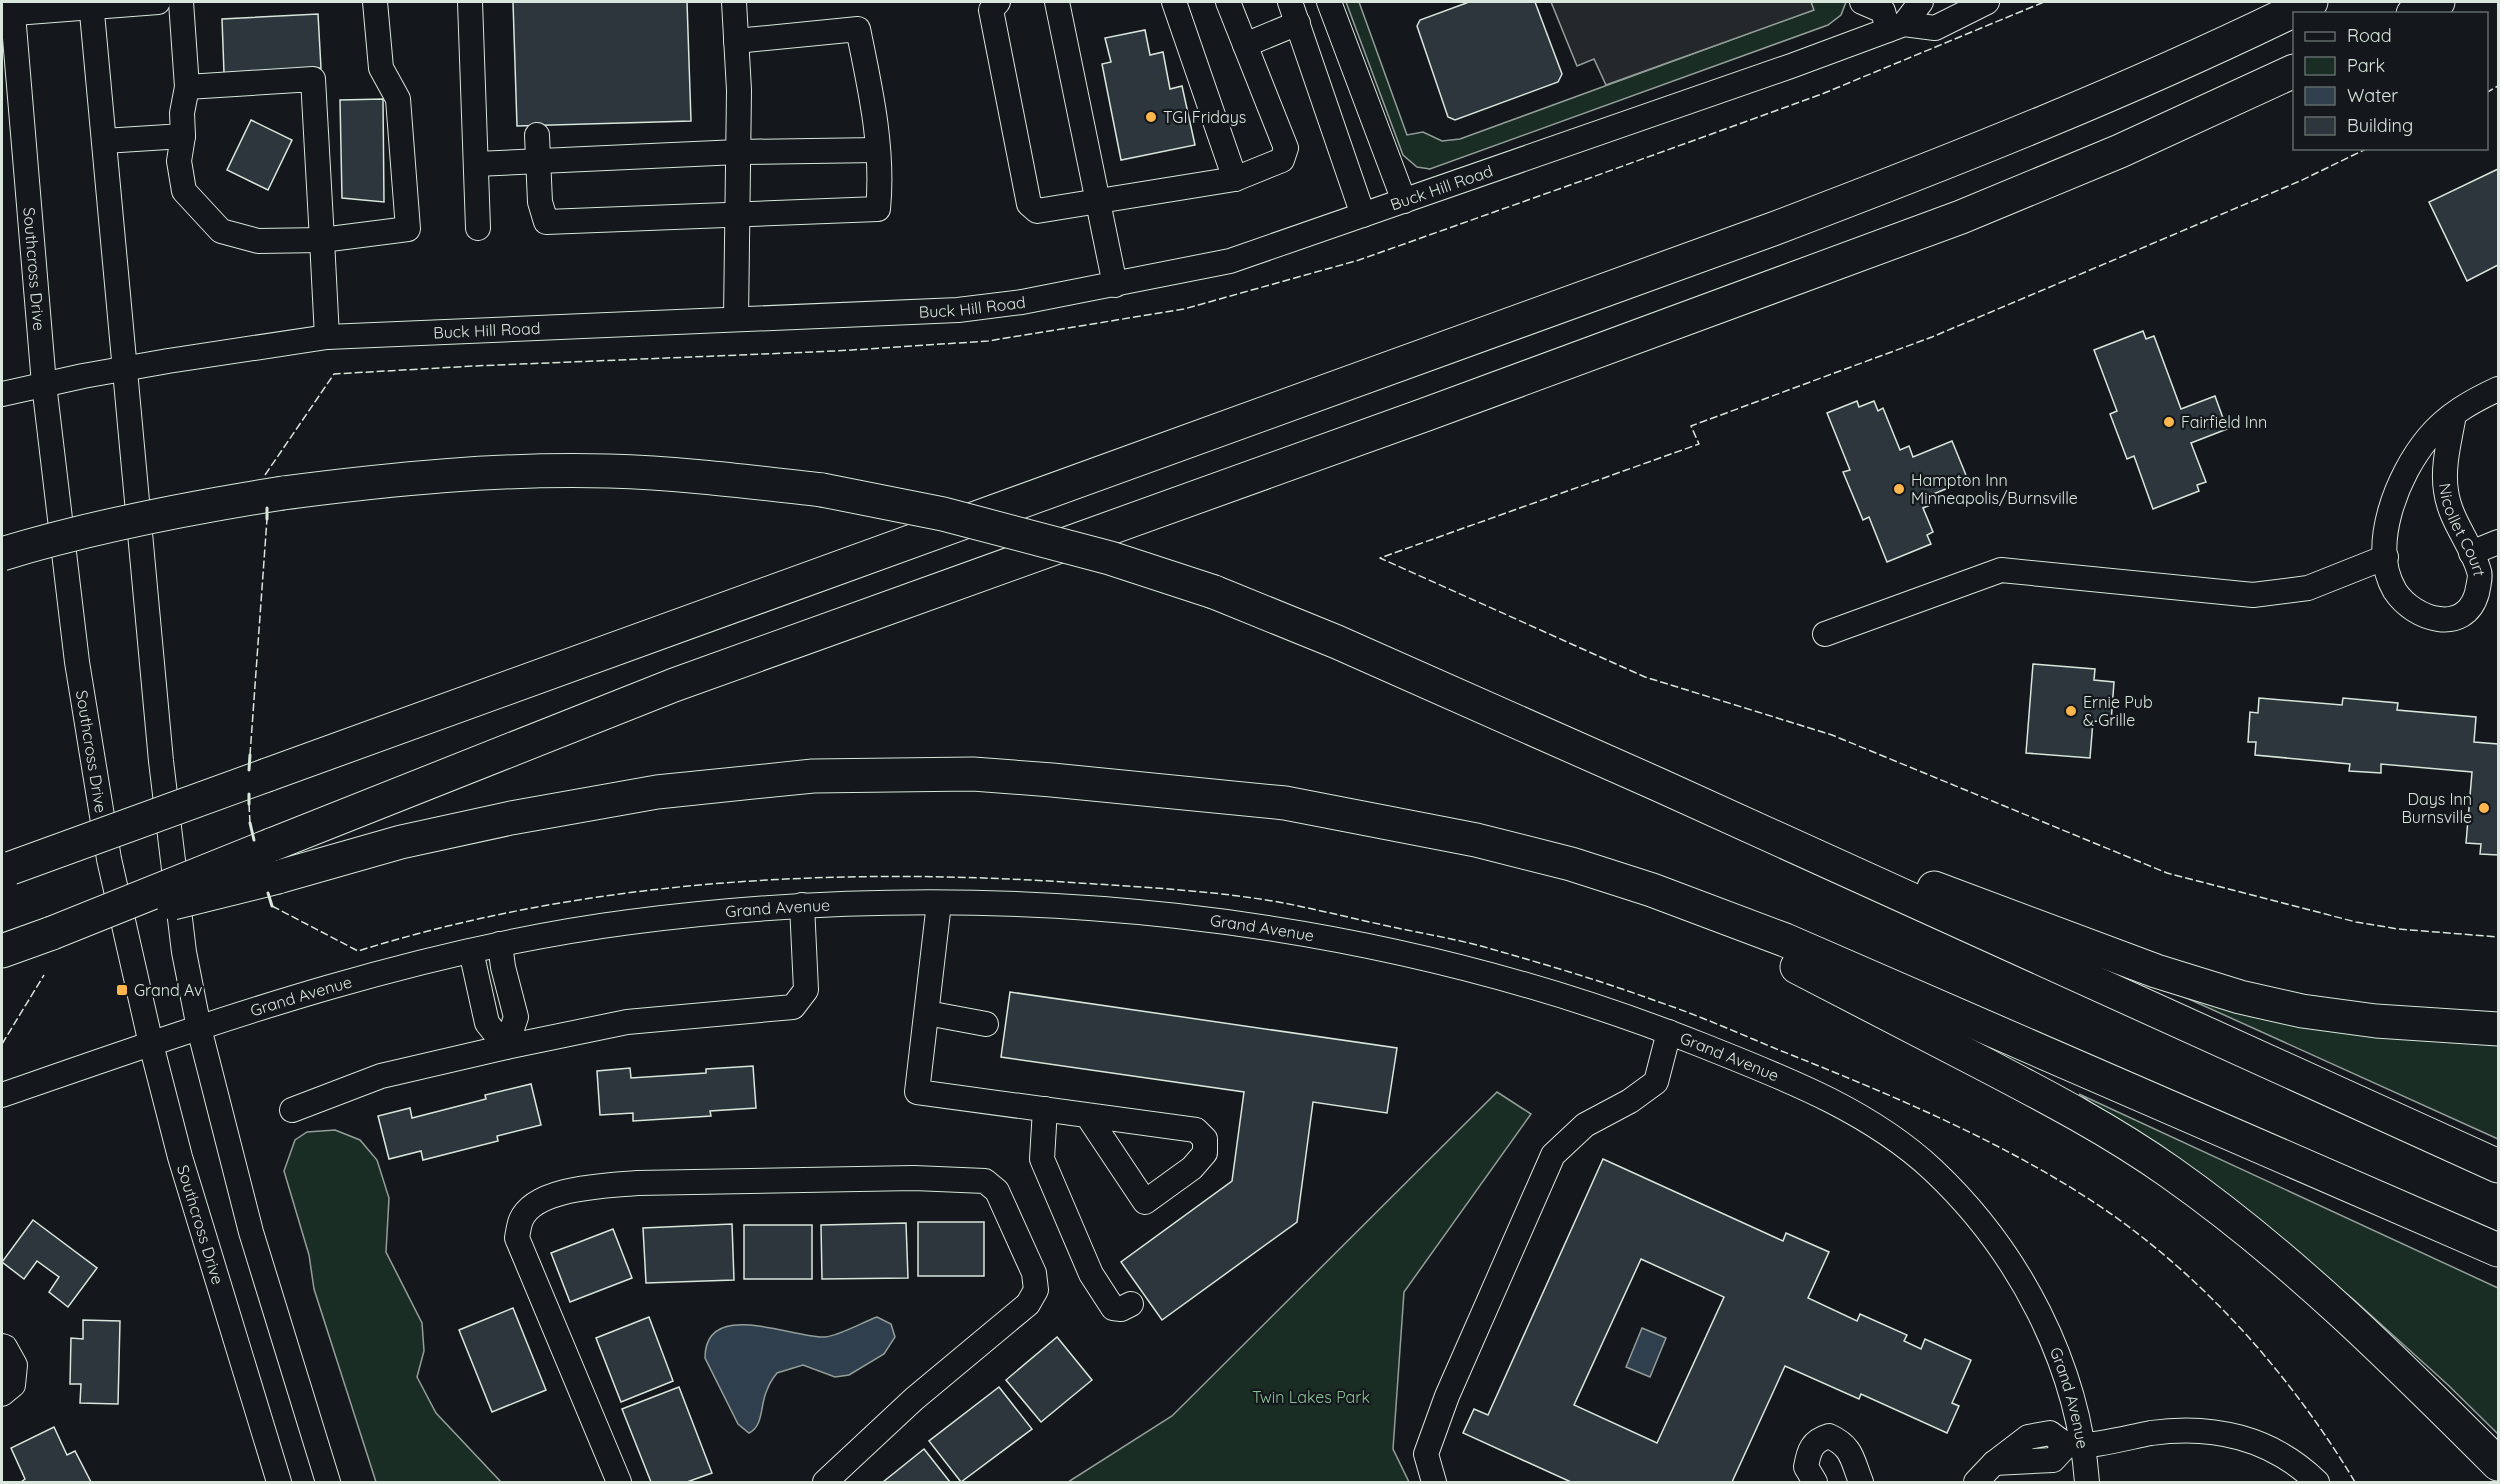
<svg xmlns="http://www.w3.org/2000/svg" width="2500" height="1484" viewBox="0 0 2500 1484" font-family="Quicksand,sans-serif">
  <rect width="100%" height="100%" fill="#14181c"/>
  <g fill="#1a2d24" stroke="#939e99" stroke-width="1.5">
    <path d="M1346,2H1359L1407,135L1423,132L1442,141L1460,139L1813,10L1811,2H1846L1841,15L1828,25L1430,169L1417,167L1403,155Z"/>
    <path d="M2180,995L2498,1040V1139Z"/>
    <path d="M1497,1092L1531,1114L1404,1292L1393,1449L1409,1482H1068L1172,1416Z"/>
    <path d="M2079,1094L2498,1288V1434L2447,1384L2353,1299L2258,1222Z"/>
    <path d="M335,1130L360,1140L377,1160L389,1198L386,1252L422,1323L424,1351L417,1377L436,1413L501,1482H376L314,1289L309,1255L284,1171L295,1140L307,1132Z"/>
  </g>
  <path fill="#24282b" stroke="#939e99" stroke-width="1.5" d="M1551,2H1811L1814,10L1606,85L1594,59L1577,66Z"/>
  <g fill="#2f3f4d" stroke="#939e99" stroke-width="1.5">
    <path d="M877,1317L891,1324L895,1337L884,1354L849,1375L835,1377L803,1365L777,1373C773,1378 769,1384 767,1390C760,1404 764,1426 749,1433L738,1424L705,1358C705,1297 794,1339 825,1337C839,1336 863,1322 877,1317Z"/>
    <path d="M1642,1328L1666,1338L1650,1377L1626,1367Z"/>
  </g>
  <g fill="#2c363c" stroke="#d8e6dc" stroke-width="1.5" fill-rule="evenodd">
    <path d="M513,2H687L691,121L517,126Z"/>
    <path d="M1469,2H1535L1562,74L1558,82L1455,120L1448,117L1417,26L1420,20Z"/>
    <path d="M318,14L321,68L224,73L222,19Z"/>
    <path d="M1145,30L1150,55L1163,52L1170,89L1182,86L1195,145L1121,160L1102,64L1111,62L1105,38Z"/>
    <path d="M383,99L384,202L342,198L340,100Z"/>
    <path d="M251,120L292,140L268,190L227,170Z"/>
    <path d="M2498,169V265L2467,281L2429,202Z"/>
    <path d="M2143,331L2146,339L2154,336L2181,409L2215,396L2227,429L2191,443L2206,482L2197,485L2199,491L2153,509L2134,456L2127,459L2110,414L2117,411L2094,350Z"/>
    <path d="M1857,401L1859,407L1874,401L1878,411L1883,408L1900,450L1909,446L1913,457L1952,441L1968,480L1926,497L1930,505L1923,508L1933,532L1927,535L1931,544L1887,562L1869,517L1863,520L1843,472L1850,470L1827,413Z"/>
    <path d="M2033,664L2095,669L2094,680L2114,682L2111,722L2093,721L2090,758L2026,753Z"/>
    <path d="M2259,698L2342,705L2343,698L2398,703L2397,710L2476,717L2474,742L2498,744V855L2480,854L2481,844L2466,843L2472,772L2381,764V773L2349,771L2350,764L2255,755L2256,742H2248L2250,712L2258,713Z"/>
    <path d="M1010,992L1397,1048L1387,1113L1313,1102L1297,1222L1162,1320L1121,1262L1232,1181L1244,1092L1001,1057Z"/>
    <path d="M753,1066L756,1108L710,1111L711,1116L633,1121V1113L600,1115L597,1071L630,1068L631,1078L706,1073V1069Z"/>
    <path d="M531,1084L541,1125L497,1136L498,1141L423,1160L421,1151L389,1159L378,1116L410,1108L412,1118L486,1099L485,1095Z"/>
    <path d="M1603,1159L1783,1241L1786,1233L1829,1252L1808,1298L1857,1321L1860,1314L1907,1335L1904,1341L1921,1349L1925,1339L1971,1360L1952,1403L1959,1406L1947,1433L1861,1394L1859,1399L1785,1366L1732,1482H1571L1463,1433L1474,1409L1488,1415ZM1641,1259L1724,1297L1657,1443L1574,1405Z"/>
    <path d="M33,1220L97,1268L68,1307L49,1292L59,1277L37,1261L24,1279L2,1262Z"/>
    <rect x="918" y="1222" width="66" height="54"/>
    <path d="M906,1223L908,1278L822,1279L821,1225Z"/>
    <path d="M732,1224L734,1280L646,1283L643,1228Z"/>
    <rect x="744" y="1225" width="68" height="54"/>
    <path d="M613,1229L632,1278L570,1302L551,1253Z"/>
    <path d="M513,1308L546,1390L492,1412L459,1330Z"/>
    <path d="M649,1317L673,1381L621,1402L596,1338Z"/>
    <path d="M83,1320L120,1321L118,1404L80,1403L81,1384H70L71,1338L83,1339Z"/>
    <path d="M1057,1337L1092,1380L1041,1422L1006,1380Z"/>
    <path d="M679,1387L712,1473L687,1482H651L622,1409Z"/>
    <path d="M999,1387L1032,1429L961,1482L929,1441Z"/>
    <path d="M54,1427L67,1455L75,1451L91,1482H21L25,1479L11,1448Z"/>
    <path d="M924,1449L950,1482H883Z"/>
  </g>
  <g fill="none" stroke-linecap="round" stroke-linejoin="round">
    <defs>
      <g id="minor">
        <path id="s1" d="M12,2L44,384L77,662L109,859L151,1044L180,1157L279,1482"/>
        <path d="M91,2L161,761L184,952L199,1028L251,1232L328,1482"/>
        <path d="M181,2L187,87L313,79L322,240L258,241L221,231L184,191L179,161L183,136"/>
        <path d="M470,2L478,228"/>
        <path d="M734,2L739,90L736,319"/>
        <path d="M998,2L991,10L1029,204L1037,211L1235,179L1282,160L1286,148L1228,2"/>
        <path d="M1057,2L1115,285"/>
        <path d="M1174,2L1235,179"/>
        <path d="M1290,2L1363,215"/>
        <path d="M1329,2L1404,201"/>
        <path d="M1862,2L1883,11L1888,30"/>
        <path d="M2,14L158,2"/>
        <path d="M1904,24L1921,2"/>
        <path d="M1245,45L1298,23"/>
        <path d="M537,135L540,202L546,222L878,209C884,149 870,87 858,29L736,41"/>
        <path d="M104,141L183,136L182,113L187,87"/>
        <path d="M476,164L738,152L877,150"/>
        <path d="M327,337L322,240L408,229L398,99L381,68L375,2"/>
        <path id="s2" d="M2,394L83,376L168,361L327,337L958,310L1022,302L1230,261L1791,66L1888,30L1904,24L1935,28L1987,2"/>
        <path id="s3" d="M2454,414C2450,439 2442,466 2446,491C2450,521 2471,543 2479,571C2481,576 2478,587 2477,593C2465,636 2414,620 2395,591C2368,546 2398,474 2428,438C2447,415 2472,401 2498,389"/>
        <path d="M2471,553L2498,542"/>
        <path d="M1825,634L2001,570L2253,595L2308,588L2386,557"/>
        <path d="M939,903L917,1092L1196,1130L1205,1139V1153L1192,1168L1145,1202L1087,1115"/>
        <path d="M471,951L487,1023L506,1047L516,1017L503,967L500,944"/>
        <path d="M927,1013L986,1024"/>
        <path id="s4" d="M2,1095C207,1024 413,950 630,922C991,875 1365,911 1704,1046C1784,1078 1869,1110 1933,1170C2019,1251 2078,1364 2087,1482"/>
        <path d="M1045,1109L1042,1159L1091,1274L1113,1308L1121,1309L1131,1304"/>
        <path d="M292,1110L381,1076L506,1047L627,1022L793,1007L806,990L802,905"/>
        <path d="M2,1346L5,1347L15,1365L13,1385L2,1394"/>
        <path d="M2067,1445L2053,1460L1994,1463L2028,1437L2050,1433C2055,1437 2063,1443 2069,1445C2090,1448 2129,1437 2151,1433C2213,1424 2272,1438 2317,1482"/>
        <path d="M619,1482L517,1238C518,1232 519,1225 521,1220C535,1187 606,1186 637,1183L914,1178L985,1181L997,1191L1034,1273L1036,1290L1028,1304L914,1399L825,1482"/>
        <path d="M1434,1482L1426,1454L1447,1396L1553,1155L1585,1125L1630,1101L1656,1082L1669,1032"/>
        <path d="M1815,1482L1806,1467C1809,1450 1812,1441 1829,1436C1853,1447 1852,1460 1861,1482"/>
        <path d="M1976,1482L1994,1463"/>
      </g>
      <g id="highway">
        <path d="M2413,14L2438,2"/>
        <path d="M283,493C391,479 500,468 609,471C680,473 751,482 822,490"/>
        <path d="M1214,592L1337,642L1657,784L2498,1166"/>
        <path d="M267,775L1773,229C1955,160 2137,88 2311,2"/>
        <path d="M271,845L674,685L1427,414L1961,217L2120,151L2294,71"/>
        <path d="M278,877L401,842L511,818L657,792L813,776L973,774L1052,780L1285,803L1476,840L1571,864L1652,890L1785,940L2498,1250"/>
        <path d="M1934,888L2156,971L2240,997L2302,1011L2376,1021L2498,1029"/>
        <path d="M2,951L52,933"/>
        <path d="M1797,967C1860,1000 1923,1033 1986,1065C2049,1098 2112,1131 2170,1172C2291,1257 2394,1360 2498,1464"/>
      </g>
    </defs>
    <use href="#minor" stroke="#d8e6dc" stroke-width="26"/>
    <use href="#highway" stroke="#d8e6dc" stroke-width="35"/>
    <use href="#minor" stroke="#14181c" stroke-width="24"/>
    <use href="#highway" stroke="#14181c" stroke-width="33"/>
    <defs>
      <g id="highway-bridge">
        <path d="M822,490L943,514L1110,558L1214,592"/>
        <path d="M2,554C93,526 188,508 283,493"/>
        <path d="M11,868L267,775"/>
        <path d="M173,903L278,877"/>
        <path d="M52,933L271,845"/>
      </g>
    </defs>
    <use href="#highway-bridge" stroke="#d8e6dc" stroke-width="35" stroke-linecap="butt"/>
    <use href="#highway-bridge" stroke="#14181c" stroke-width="33"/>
    <g stroke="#d8e6dc" stroke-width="1.5" stroke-dasharray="8 3" stroke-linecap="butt">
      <path d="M2486,93L2498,86"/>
      <path d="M2368,148L2300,181L1932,337L1691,426L1699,444L1380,558L1645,677L1832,735L2167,873L2356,922L2398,929L2498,937"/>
      <path d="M265,475L334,374L474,366L836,351L988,341L1184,309L1359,260L1587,179L1822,94L2044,2"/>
      <path d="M250,755L267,519"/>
      <path d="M249,804L250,823"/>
      <path d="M272,906L358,951C585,880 829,867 1065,882C1138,887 1212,890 1284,903C1324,911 1363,921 1402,929C1431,935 1460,940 1488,948C1544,964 1602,981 1656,1001C1698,1015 1738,1033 1779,1050C1887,1093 1998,1139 2095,1203C2202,1274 2290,1374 2355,1482"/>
      <path d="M2,1044L44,975"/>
    </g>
    <g stroke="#d8e6dc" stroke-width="3">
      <path d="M267,508V519"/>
      <path d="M249,770L250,755"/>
      <path d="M249,804V794"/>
      <path d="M250,823L254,840"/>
      <path d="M268,893L272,906"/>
    </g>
  </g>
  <g fill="#ffb74d" stroke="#14181c" stroke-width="2">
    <circle cx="1151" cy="117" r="6"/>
    <circle cx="2169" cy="422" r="6"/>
    <circle cx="1899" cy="489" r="6"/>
    <circle cx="2071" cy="711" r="6"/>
    <circle cx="2484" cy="808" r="6"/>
    <rect x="116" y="984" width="12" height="12" rx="3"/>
  </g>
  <g text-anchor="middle" stroke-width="4.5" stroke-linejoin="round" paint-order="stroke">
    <g font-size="16" fill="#d8e6dc" stroke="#14181c" text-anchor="start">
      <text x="1163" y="123">TGI Fridays</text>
      <text x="2181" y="428">Fairfield Inn</text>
      <text x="1911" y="486">Hampton Inn<tspan x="1911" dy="18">Minneapolis/Burnsville</tspan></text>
      <text x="2083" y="708">Ernie Pub<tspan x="2083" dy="18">&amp; Grille</tspan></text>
      <text x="2472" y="805" text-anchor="end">Days Inn<tspan x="2472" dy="18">Burnsville</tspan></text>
      <text x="134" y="996">Grand Av</text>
    </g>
    <g font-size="16" fill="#d8e6dc" stroke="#14181c">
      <text dy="6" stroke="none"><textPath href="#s2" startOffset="1462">Buck Hill Road</textPath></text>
      <text dy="6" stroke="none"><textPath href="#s1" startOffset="268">Southcross Drive</textPath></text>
      <text dy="6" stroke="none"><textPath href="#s2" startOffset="976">Buck Hill Road</textPath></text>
      <text dy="6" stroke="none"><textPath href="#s2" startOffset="490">Buck Hill Road</textPath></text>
      <text dy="6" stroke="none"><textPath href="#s3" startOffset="120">Nicollet Court</textPath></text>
      <text dy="6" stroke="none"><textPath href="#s1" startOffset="754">Southcross Drive</textPath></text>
      <text dy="6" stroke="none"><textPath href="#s4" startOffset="801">Grand Avenue</textPath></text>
      <text dy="6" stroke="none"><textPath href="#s4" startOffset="1287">Grand Avenue</textPath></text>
      <text dy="6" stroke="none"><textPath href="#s4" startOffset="315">Grand Avenue</textPath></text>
      <text dy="6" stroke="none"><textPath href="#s4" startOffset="1773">Grand Avenue</textPath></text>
      <text dy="6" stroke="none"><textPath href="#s1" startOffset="1240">Southcross Drive</textPath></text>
      <text dy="6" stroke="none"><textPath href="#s4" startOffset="2277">Grand Avenue</textPath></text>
    </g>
    <g font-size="16" fill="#8ac095" stroke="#14181c">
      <text x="1311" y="1403">Twin Lakes Park</text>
    </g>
  </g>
  <rect width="2500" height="1484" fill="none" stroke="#d8e6dc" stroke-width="6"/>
  <rect x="2293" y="12" width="195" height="138" fill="#14181c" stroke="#626a69" stroke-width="1.5"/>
  <rect x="2305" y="32" width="30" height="9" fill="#14181c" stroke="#626a69" stroke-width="1.5"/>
  <text x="2347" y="42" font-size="18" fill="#d8e6dc">Road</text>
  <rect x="2305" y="57" width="30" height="18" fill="#1a2d24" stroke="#626a69" stroke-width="1.5"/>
  <text x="2347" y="72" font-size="18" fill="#d8e6dc">Park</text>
  <rect x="2305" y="87" width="30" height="18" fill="#2f3f4d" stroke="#626a69" stroke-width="1.5"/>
  <text x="2347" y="102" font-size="18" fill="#d8e6dc">Water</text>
  <rect x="2305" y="117" width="30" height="18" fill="#2c363c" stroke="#626a69" stroke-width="1.5"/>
  <text x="2347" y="132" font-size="18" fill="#d8e6dc">Building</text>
</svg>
